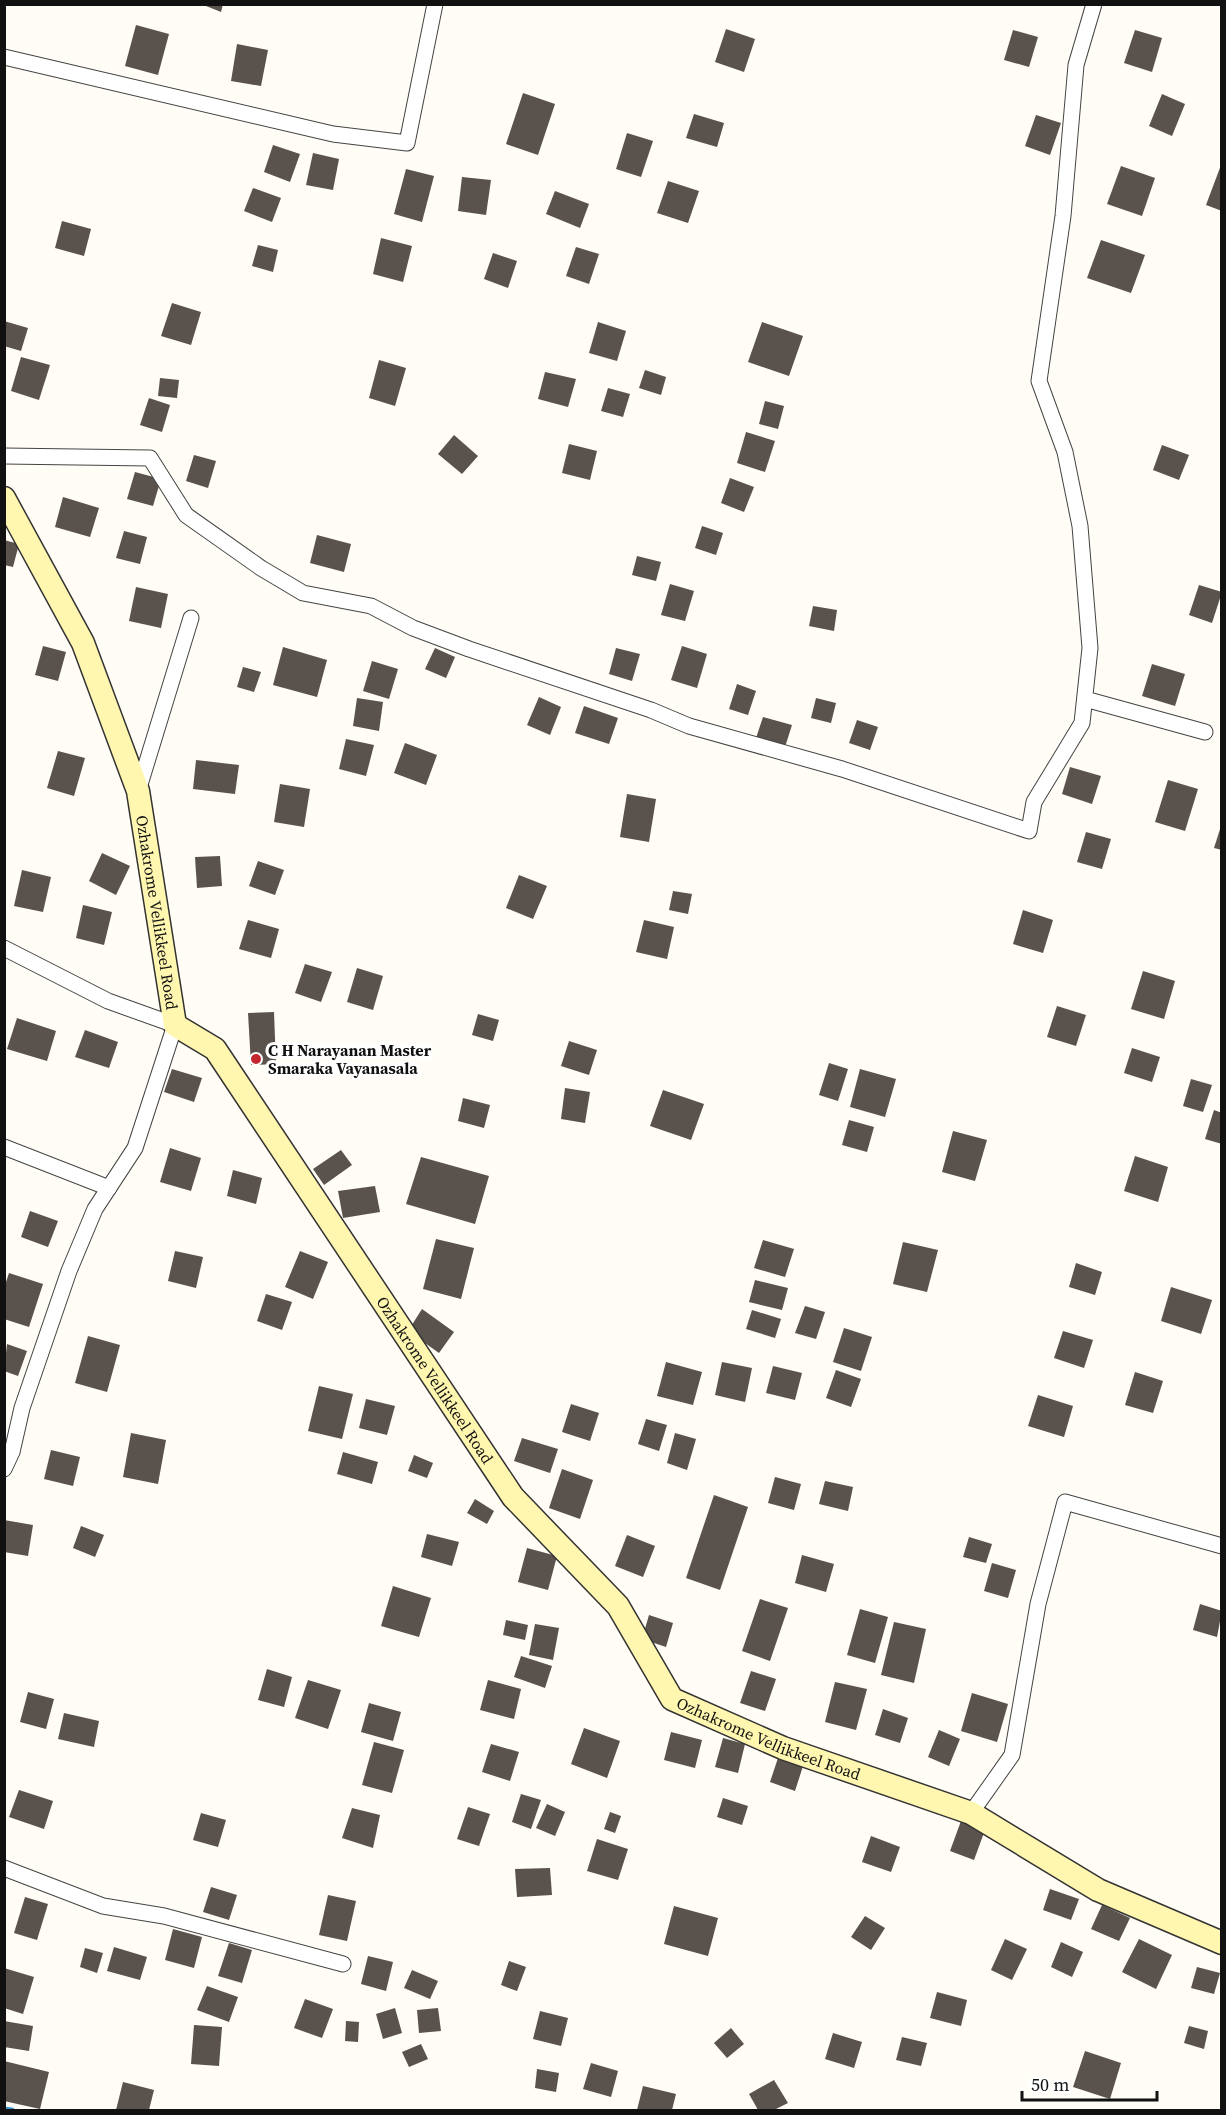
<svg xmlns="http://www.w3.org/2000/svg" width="1226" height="2115" viewBox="0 0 1226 2115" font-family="'Source Serif 4',serif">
  <rect width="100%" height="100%" fill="#fffdf5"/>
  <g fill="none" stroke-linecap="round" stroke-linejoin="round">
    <path stroke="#3f96cf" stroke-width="5" d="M4,2109L12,2110"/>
  </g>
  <g fill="#5a524d">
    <path d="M201,4H223L221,12Z"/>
    <path d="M136,25L169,34L158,75L125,66Z"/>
    <path d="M726,29L755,39L744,72L715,62Z"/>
    <path d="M1013,30L1038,37L1029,67L1004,60Z"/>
    <path d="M1135,30L1162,38L1152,72L1124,63Z"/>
    <path d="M237,44L268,50L261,86L231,81Z"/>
    <path d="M523,93L555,104L538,155L506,144Z"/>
    <path d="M1162,94L1185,104L1172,136L1149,126Z"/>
    <path d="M694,114L724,123L717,147L686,138Z"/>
    <path d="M1036,115L1061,123L1050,155L1025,146Z"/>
    <path d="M627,133L653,141L641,177L616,169Z"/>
    <path d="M273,145L300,154L290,182L264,172Z"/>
    <path d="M313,153L339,159L333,190L306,185Z"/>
    <path d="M1221,165H1222V211L1206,205Z"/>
    <path d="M1121,166L1155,178L1142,216L1107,204Z"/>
    <path d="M406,169L434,176L422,222L394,214Z"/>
    <path d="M462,177L491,180L486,215L458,211Z"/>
    <path d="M668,181L699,191L688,223L657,213Z"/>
    <path d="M253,188L281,198L272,222L244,211Z"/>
    <path d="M555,191L589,204L580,228L546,214Z"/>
    <path d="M62,221L91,229L84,256L55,248Z"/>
    <path d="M381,238L412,246L403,282L373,274Z"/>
    <path d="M1101,240L1145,255L1131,293L1087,278Z"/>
    <path d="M258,245L278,250L273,272L252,266Z"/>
    <path d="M576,247L599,254L589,284L566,276Z"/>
    <path d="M493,253L517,261L508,288L484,279Z"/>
    <path d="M172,303L201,312L191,345L161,336Z"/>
    <path d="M4,321L28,328L21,351L4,346Z"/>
    <path d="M598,322L626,331L617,361L589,353Z"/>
    <path d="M762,322L803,336L789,376L748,362Z"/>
    <path d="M21,357L50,365L39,400L11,391Z"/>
    <path d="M379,360L406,368L395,406L369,398Z"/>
    <path d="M645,370L666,377L661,395L639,388Z"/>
    <path d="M545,372L576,379L568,407L538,399Z"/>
    <path d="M160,378L179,380L177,398L158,396Z"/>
    <path d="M608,388L630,394L623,417L601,411Z"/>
    <path d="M149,398L170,405L162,432L140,425Z"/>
    <path d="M765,401L784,406L778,429L759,424Z"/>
    <path d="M746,432L775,441L765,472L737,463Z"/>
    <path d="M454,435L478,456L462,474L438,454Z"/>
    <path d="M569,444L597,451L590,480L562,473Z"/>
    <path d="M1162,445L1189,455L1179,480L1153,470Z"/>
    <path d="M194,455L216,461L208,488L186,481Z"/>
    <path d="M135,472L161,479L153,506L127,499Z"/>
    <path d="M730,478L754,487L744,512L721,503Z"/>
    <path d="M63,497L99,508L90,537L55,527Z"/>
    <path d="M702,526L723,533L716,555L695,548Z"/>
    <path d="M124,531L147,537L140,564L116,558Z"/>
    <path d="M317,535L351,544L344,572L310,563Z"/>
    <path d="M4,540L19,544L13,567L4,565Z"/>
    <path d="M637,556L661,562L656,581L632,575Z"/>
    <path d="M670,584L694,591L685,621L661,615Z"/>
    <path d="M1199,585L1222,592L1212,623L1189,615Z"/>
    <path d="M136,587L168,594L161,628L129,621Z"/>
    <path d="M813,606L837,610L834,631L809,626Z"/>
    <path d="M43,646L66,652L58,681L35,675Z"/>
    <path d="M682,646L707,654L697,688L671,680Z"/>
    <path d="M283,647L327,660L317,697L273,685Z"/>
    <path d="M435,648L455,657L446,678L425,669Z"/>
    <path d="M616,648L640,654L632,681L609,674Z"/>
    <path d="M372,661L398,669L389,699L363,691Z"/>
    <path d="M1152,664L1185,674L1175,706L1142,696Z"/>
    <path d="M243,667L261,672L254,692L237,687Z"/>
    <path d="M737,684L756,691L748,715L729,709Z"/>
    <path d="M539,697L561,707L550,735L527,725Z"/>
    <path d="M357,698L383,702L379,731L353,726Z"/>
    <path d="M816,698L836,703L831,723L811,718Z"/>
    <path d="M584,706L618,718L609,744L575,733Z"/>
    <path d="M763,717L792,725L785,747L756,738Z"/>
    <path d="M857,720L878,727L870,750L849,743Z"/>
    <path d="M346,739L374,745L366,776L339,769Z"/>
    <path d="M405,743L437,755L426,785L394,773Z"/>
    <path d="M58,751L85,758L74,796L47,788Z"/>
    <path d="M196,760L239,765L235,794L193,789Z"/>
    <path d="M1070,767L1101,776L1092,804L1062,794Z"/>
    <path d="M1168,780L1198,789L1185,831L1155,822Z"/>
    <path d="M280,784L310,789L304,827L274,822Z"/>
    <path d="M627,794L656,799L649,842L620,837Z"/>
    <path d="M1221,826H1222V850L1214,848Z"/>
    <path d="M1086,832L1111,839L1102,869L1077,862Z"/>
    <path d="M102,853L130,866L116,895L89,881Z"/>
    <path d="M220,856L222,886L197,888L195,857Z"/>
    <path d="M258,861L284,870L275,895L249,886Z"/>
    <path d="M22,870L51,877L43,912L14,906Z"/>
    <path d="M519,875L547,886L533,919L506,908Z"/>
    <path d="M673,891L692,894L688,914L669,910Z"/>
    <path d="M83,905L112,912L104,945L76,938Z"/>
    <path d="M1023,910L1053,920L1043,953L1013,944Z"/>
    <path d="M248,920L279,929L271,958L239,949Z"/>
    <path d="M644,920L674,927L667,959L636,952Z"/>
    <path d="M305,964L332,972L321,1002L295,993Z"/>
    <path d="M357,968L383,976L373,1010L347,1002Z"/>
    <path d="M1143,971L1175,981L1164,1019L1131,1009Z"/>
    <path d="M1057,1006L1086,1015L1076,1046L1047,1037Z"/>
    <path d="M274,1012L276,1064L251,1065L248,1013Z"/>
    <path d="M478,1014L499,1020L493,1041L472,1035Z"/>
    <path d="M17,1018L56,1031L47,1061L7,1049Z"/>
    <path d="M85,1030L118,1042L109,1068L75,1057Z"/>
    <path d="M569,1041L597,1050L589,1075L561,1066Z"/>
    <path d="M1132,1048L1160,1057L1152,1082L1124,1073Z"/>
    <path d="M829,1063L848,1069L838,1101L819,1095Z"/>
    <path d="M172,1069L202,1078L194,1102L164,1092Z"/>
    <path d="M860,1069L896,1079L885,1117L850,1107Z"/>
    <path d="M1191,1079L1212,1085L1203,1112L1183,1106Z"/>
    <path d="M565,1088L590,1092L585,1123L561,1119Z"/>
    <path d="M663,1090L704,1104L691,1140L650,1126Z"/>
    <path d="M463,1098L490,1105L484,1128L458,1121Z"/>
    <path d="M1214,1110L1222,1113V1144L1205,1139Z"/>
    <path d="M849,1120L874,1127L867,1152L842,1145Z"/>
    <path d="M953,1131L987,1140L975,1181L942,1172Z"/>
    <path d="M170,1148L201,1158L191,1191L160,1182Z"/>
    <path d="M341,1150L352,1165L324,1185L313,1169Z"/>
    <path d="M1135,1156L1168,1167L1158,1202L1124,1191Z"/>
    <path d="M421,1157L489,1176L475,1224L406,1204Z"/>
    <path d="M233,1170L262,1178L256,1204L227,1196Z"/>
    <path d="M375,1186L380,1212L343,1218L338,1191Z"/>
    <path d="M30,1211L58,1221L48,1247L21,1237Z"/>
    <path d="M436,1239L474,1248L461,1299L423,1289Z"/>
    <path d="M763,1240L794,1249L785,1277L754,1268Z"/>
    <path d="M903,1242L938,1250L927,1292L893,1284Z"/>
    <path d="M175,1251L203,1257L196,1288L168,1281Z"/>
    <path d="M300,1251L328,1262L313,1299L285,1287Z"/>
    <path d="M1076,1263L1102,1272L1095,1295L1069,1287Z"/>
    <path d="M9,1273L43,1284L29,1327L4,1319V1288Z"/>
    <path d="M755,1280L788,1288L782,1310L749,1302Z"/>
    <path d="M1171,1287L1212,1300L1201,1334L1161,1321Z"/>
    <path d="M266,1294L292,1302L282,1330L257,1321Z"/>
    <path d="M805,1306L825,1312L816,1339L795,1333Z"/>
    <path d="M422,1309L454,1332L439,1353L408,1331Z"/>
    <path d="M752,1310L781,1319L775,1338L746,1329Z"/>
    <path d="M844,1328L872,1337L861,1371L833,1362Z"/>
    <path d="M1063,1331L1093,1340L1084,1368L1054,1358Z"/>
    <path d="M88,1336L120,1345L107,1392L75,1383Z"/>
    <path d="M7,1344L27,1351L18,1376L4,1371Z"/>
    <path d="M666,1362L702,1372L693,1405L657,1396Z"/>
    <path d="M722,1362L752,1368L745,1402L715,1395Z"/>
    <path d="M773,1366L802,1373L795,1400L766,1393Z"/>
    <path d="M836,1370L861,1379L851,1407L826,1398Z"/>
    <path d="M1135,1372L1163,1381L1153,1413L1125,1405Z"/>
    <path d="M319,1386L353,1394L342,1439L308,1431Z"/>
    <path d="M1038,1395L1073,1406L1064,1437L1028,1426Z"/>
    <path d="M366,1399L395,1406L387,1435L359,1428Z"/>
    <path d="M571,1404L599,1413L590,1441L562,1432Z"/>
    <path d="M646,1419L667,1425L659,1451L638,1444Z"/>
    <path d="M131,1433L166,1440L158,1484L123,1477Z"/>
    <path d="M675,1433L696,1439L687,1470L667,1463Z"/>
    <path d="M522,1438L558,1449L550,1473L514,1461Z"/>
    <path d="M51,1450L80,1457L73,1486L44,1479Z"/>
    <path d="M343,1452L378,1462L372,1484L337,1474Z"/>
    <path d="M414,1455L433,1463L427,1478L408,1471Z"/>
    <path d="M562,1469L593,1480L580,1519L549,1508Z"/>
    <path d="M775,1477L801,1484L794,1510L768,1503Z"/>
    <path d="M825,1481L853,1487L848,1511L819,1504Z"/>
    <path d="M714,1495L748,1507L720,1590L686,1578Z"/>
    <path d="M475,1499L494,1511L487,1524L467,1513Z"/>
    <path d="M4,1520L33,1525L28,1556L4,1552Z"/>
    <path d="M81,1526L104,1535L95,1557L73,1548Z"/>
    <path d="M427,1534L459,1542L452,1566L421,1557Z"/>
    <path d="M627,1535L655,1546L643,1577L615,1566Z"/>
    <path d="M969,1537L992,1544L986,1563L963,1557Z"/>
    <path d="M527,1548L557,1556L548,1590L518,1582Z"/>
    <path d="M802,1555L834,1564L826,1592L795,1583Z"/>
    <path d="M992,1563L1016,1570L1008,1598L984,1591Z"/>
    <path d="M393,1586L431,1598L419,1637L381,1626Z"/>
    <path d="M760,1599L788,1608L770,1661L742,1651Z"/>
    <path d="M1200,1604L1222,1611L1217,1637L1193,1630Z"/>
    <path d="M860,1609L888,1617L875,1663L847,1655Z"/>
    <path d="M649,1615L673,1623L666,1647L642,1639Z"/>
    <path d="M506,1620L528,1625L525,1640L503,1635Z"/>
    <path d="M894,1622L926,1629L914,1683L881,1675Z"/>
    <path d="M535,1624L559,1628L553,1660L529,1655Z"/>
    <path d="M521,1656L552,1666L545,1688L514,1677Z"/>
    <path d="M267,1669L292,1677L284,1707L258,1700Z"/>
    <path d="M751,1671L776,1679L765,1711L740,1703Z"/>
    <path d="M308,1680L341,1690L328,1729L295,1718Z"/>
    <path d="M488,1680L521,1689L514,1719L480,1710Z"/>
    <path d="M835,1682L867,1689L856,1730L825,1722Z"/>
    <path d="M28,1692L54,1699L46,1729L20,1722Z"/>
    <path d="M972,1693L1008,1704L997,1742L961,1731Z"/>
    <path d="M369,1703L401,1712L393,1741L361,1732Z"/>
    <path d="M883,1709L908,1718L900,1743L875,1735Z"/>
    <path d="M64,1713L99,1721L94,1747L58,1739Z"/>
    <path d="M584,1728L620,1741L607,1778L571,1764Z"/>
    <path d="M939,1730L960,1739L949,1766L928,1757Z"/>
    <path d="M671,1732L702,1740L695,1768L664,1760Z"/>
    <path d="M723,1738L745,1744L738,1773L715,1767Z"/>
    <path d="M374,1742L404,1750L392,1793L362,1785Z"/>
    <path d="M491,1744L519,1752L510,1781L482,1772Z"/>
    <path d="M779,1755L804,1763L795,1791L770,1782Z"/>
    <path d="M19,1790L53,1801L44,1829L9,1817Z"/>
    <path d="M521,1794L541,1800L531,1829L512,1822Z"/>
    <path d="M723,1798L748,1806L742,1825L717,1817Z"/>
    <path d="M547,1804L565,1812L555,1836L536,1828Z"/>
    <path d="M468,1807L490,1814L479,1846L457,1839Z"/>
    <path d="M352,1808L380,1815L373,1848L342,1838Z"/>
    <path d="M610,1812L621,1816L615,1833L604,1829Z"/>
    <path d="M201,1813L226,1820L218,1847L193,1840Z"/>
    <path d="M961,1821L985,1830L974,1860L950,1851Z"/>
    <path d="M871,1836L900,1847L891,1872L862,1862Z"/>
    <path d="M597,1839L628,1849L618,1880L587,1871Z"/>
    <path d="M550,1868L552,1895L517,1897L515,1869Z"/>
    <path d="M211,1887L237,1895L229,1920L203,1912Z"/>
    <path d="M1050,1889L1079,1899L1071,1920L1043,1910Z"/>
    <path d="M328,1895L356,1901L347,1941L319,1935Z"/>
    <path d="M25,1897L48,1904L37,1940L14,1933Z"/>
    <path d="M1102,1905L1130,1918L1119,1941L1091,1929Z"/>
    <path d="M674,1906L718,1918L708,1956L664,1944Z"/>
    <path d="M865,1916L885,1928L871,1950L851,1937Z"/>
    <path d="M173,1929L202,1937L194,1968L165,1960Z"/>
    <path d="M1005,1939L1027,1949L1012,1980L991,1970Z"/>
    <path d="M1139,1939L1172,1955L1156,1989L1122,1972Z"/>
    <path d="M1061,1942L1083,1952L1072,1977L1051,1967Z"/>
    <path d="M229,1943L252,1950L242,1983L218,1976Z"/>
    <path d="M114,1947L147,1957L140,1980L107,1971Z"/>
    <path d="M85,1948L103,1953L97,1973L80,1967Z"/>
    <path d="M368,1956L393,1962L386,1991L361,1984Z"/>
    <path d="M509,1961L526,1967L517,1991L501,1985Z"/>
    <path d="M1197,1967L1220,1973L1214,1994L1191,1988Z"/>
    <path d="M4,1968L34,1977L23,2014L4,2008Z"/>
    <path d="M412,1970L438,1981L430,1999L404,1988Z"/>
    <path d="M207,1986L238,1997L229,2022L197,2010Z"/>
    <path d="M937,1992L967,2000L961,2026L930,2018Z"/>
    <path d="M305,1999L333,2009L322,2038L294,2028Z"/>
    <path d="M395,2008L402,2033L383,2039L376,2014Z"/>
    <path d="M438,2008L441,2031L419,2033L417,2010Z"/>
    <path d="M540,2011L568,2018L561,2046L533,2039Z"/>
    <path d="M4,2021L33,2026L29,2051L4,2047Z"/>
    <path d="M346,2021L359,2022L358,2042L345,2041Z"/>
    <path d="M194,2025L222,2027L219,2066L191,2064Z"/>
    <path d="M1189,2026L1208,2031L1204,2049L1184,2043Z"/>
    <path d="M731,2028L744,2044L727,2058L714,2043Z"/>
    <path d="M833,2033L862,2042L854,2068L825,2059Z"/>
    <path d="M902,2037L927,2043L921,2066L896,2060Z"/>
    <path d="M421,2044L428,2059L409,2067L402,2052Z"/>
    <path d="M1085,2051L1121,2063L1110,2099L1073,2087Z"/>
    <path d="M4,2061L49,2072L40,2109L4,2101Z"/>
    <path d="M591,2063L618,2071L611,2097L583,2089Z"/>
    <path d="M537,2069L559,2073L556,2092L535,2088Z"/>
    <path d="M774,2080L788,2103L774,2110H758L749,2094Z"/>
    <path d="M123,2082L154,2090L149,2110H116Z"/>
    <path d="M643,2086L676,2094L672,2110H637Z"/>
  </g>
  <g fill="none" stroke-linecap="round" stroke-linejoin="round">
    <defs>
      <g id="street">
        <path d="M4,57L333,134L407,143L435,4"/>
        <path d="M4,456L150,458L186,515L261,568L303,593L371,606L413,628L469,649L651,710L689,726L842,769L1029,831L1034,802L1082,723L1090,648L1080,526L1065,452L1039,381L1063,216L1076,65L1094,4"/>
        <path d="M1085,699L1205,732"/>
        <path d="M138,791L191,618"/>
        <path d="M4,948L108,1001L175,1025L135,1148L95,1209L69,1271L22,1408L12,1452L4,1469"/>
        <path d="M4,1147L109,1188"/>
        <path d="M971,1813L1012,1755L1038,1604L1065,1502L1222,1546"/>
        <path d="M4,1868L103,1906L164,1916L343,1964"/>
      </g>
      <g id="secondary">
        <path id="s1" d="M4,498L83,643L138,791L175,1025L215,1049L513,1497L618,1606L672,1699L783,1748L971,1813L1098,1890L1222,1943"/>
      </g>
    </defs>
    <use href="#street" stroke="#444" stroke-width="17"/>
    <use href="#secondary" stroke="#333" stroke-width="25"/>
    <use href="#street" stroke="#fff" stroke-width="15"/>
    <use href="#secondary" stroke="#fff6b0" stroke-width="22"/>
  </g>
  <circle fill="#c4262e" stroke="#fff" stroke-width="2" cx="256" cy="1059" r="6"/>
  <g text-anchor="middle" stroke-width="6" stroke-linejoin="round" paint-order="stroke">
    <g font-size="16" fill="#111" stroke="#fff">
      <text dy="6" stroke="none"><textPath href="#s1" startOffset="446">Ozhakrome Vellikkeel Road</textPath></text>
      <text dy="6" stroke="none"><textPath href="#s1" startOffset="1004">Ozhakrome Vellikkeel Road</textPath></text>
      <text dy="6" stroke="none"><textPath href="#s1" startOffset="1508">Ozhakrome Vellikkeel Road</textPath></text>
    </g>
    <g font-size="16" font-weight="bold" fill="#111" stroke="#fff" text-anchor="start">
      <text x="268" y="1056">C H Narayanan Master<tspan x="268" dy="18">Smaraka Vayanasala</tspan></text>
    </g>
  </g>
  <rect width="1226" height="2115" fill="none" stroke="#111111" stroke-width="12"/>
  <path d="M1022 2091v9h135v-9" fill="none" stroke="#111111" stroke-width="3"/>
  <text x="1031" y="2091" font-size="18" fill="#111111" stroke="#ffffff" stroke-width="4.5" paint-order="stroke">50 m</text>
</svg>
